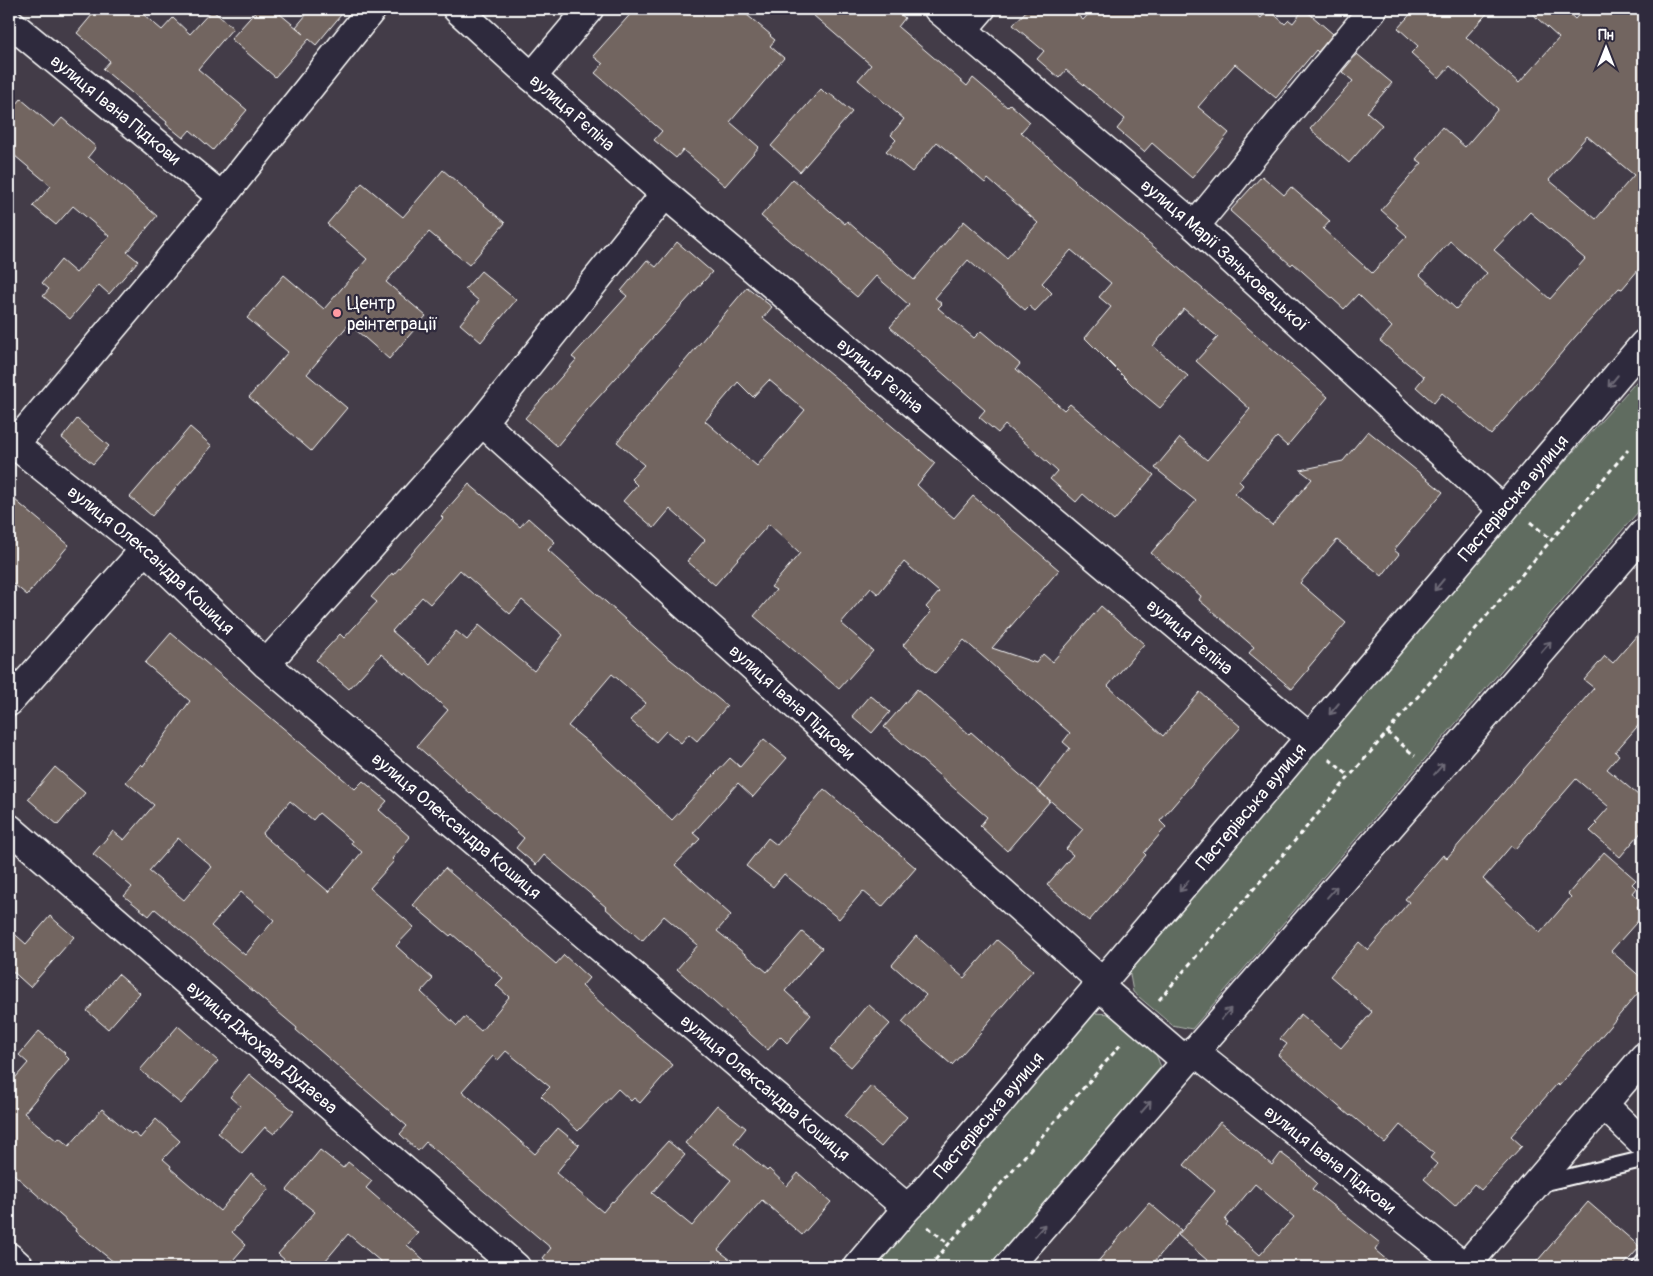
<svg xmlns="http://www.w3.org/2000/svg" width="1653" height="1276" viewBox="0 0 1653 1276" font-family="Pangolin,sans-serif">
  <rect width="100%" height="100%" fill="#433c48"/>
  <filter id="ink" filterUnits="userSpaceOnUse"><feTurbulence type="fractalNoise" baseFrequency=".02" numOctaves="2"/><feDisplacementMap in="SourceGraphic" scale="10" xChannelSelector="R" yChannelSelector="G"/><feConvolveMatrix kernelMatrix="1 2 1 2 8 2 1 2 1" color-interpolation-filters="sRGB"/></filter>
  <g filter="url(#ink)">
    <g fill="#616c60" stroke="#b0b6b0">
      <path d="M1644,373V505L1192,1029L1172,1025L1133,992L1129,969L1502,532Z"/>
      <path d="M1093,1013L1113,1014L1153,1047L1161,1067L989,1267H873Z"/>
    </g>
    <g fill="#726560" stroke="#fff" fill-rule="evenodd">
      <path d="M97,9H137L162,30L173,18L190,34L212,10L233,28L198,69L247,110L213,150L190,130L183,138L166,124L167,122L103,69L110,61L77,33Z"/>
      <path d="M258,9H274L304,34L296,27L311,9H346L316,45L309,39L275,77L231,39Z"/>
      <path d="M635,9H740L771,35L770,36L775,40L770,46L784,58L730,122L759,147L725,186L683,150L676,158L654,140L662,131L595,73L603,64L593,56Z"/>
      <path d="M806,9H894L905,18L898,27L967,86L973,78L1007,107L1010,104L1030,122L1021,132L1075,180L1074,181L1160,252L1328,397L1287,446L1277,437L1239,481L1243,485L1235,494L1272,525L1312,479L1300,470L1343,461L1368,431L1443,492L1394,550L1399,554L1382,576L1337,540L1300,583L1346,623L1308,668L1309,669L1292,689L1249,653L1254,647L1199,600L1201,596L1151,553L1196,501L1155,468L1180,438L1207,460L1250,409L1196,361L1218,337L1184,309L1153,346L1188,376L1160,408L1132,385L1085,338L1111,307L1099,297L1111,283L1071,250L1042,283L1052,293L1035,311L1029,306L1025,310L968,260L935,298L942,304L938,308L974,338L981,331L1020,364L1016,369L1064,410L1070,404L1154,475L1114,521L1083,494L1076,502L1050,479L1057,471L1005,425L998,433L979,417L985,410L890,327L909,305L876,276L857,297L761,216L793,179L845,224L847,221L914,280L964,221L1007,258L1038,223L988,179L985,183L937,142L912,172L886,151L896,140L891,135L904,119L858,80L871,65Z"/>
      <path d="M1028,9H1071L1083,20L1093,9H1250L1261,18L1268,9L1285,24L1289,20L1293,23L1304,9L1333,34L1318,52L1316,50L1276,98L1235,64L1198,107L1229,133L1192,178L1152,143L1144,152L1117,129L1125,119L1066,70L1059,78L1037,59L1044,51L1013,25Z"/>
      <path d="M1415,9H1491L1466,37L1519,83L1559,38L1527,9H1564L1575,19L1584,9H1644V263L1622,289L1619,288L1575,337L1491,435L1442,393L1434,403L1416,387L1424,377L1380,341L1392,327L1358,294L1344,309L1293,263L1291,265L1230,211L1262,176L1284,195L1291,187L1330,221L1323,229L1372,273L1407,236L1397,227L1398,225L1381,210L1422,163L1416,159L1442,127L1465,147L1498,109L1450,66L1439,78L1411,53L1418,46L1398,28ZM1587,136L1634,175L1596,219L1549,180ZM1530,212L1585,259L1550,299L1494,250ZM1450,241L1487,273L1456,309L1420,275Z"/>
      <path d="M1357,54L1392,83L1367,112L1382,125L1349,163L1310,129L1353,81L1342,72Z"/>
      <path d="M821,89L827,95L829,93L852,112L800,172L771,146Z"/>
      <path d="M21,99L54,127L62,118L96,147L88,157L157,216L127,252L138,261L109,294L99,285L70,319L43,296L49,289L42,283L61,260L76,273L109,236L73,206L56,225L33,206L51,186L9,151V114Z"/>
      <path d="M443,170L505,223L469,265L429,232L386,282L426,316L389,359L349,324L307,374L347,408L311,451L249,397L288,352L247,318L284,275L324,309L367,259L327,224L362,183L403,217Z"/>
      <path d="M677,242L712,272L587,410L557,446L525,418L576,360L572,357L627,296L621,291L647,260L656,267Z"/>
      <path d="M481,271L516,300L481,342L460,324L479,301L465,289Z"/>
      <path d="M747,287L772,307L763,318L837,379L935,463L917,485L936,503L954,518L973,496L1059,570L992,648L1036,663L1043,654L1052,662L1101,606L1144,644L1108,686L1163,736L1200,692L1241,727L1160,821L1166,827L1144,853L1146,855L1089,921L1047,885L1073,855L1066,849L1083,829L1038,790L1070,748L1063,742L1070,733L964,640L935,673L903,645L931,612L926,607L939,592L904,562L878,594L871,588L841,623L873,651L839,689L754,616L776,590L771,587L800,553L769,524L715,585L687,561L705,540L670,509L654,528L623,501L637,485L631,479L644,465L617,442ZM769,380L805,410L757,466L705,421L738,382L753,397Z"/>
      <path d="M77,419L109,446L93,464L62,438Z"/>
      <path d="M190,427L212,446L152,516L130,497Z"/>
      <path d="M469,484L520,527L528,518L555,542L548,550L665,655L727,706L697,741L689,734L681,743L666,731L656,742L630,720L646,703L612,674L568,726L593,746L672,820L730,758L740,767L764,739L787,758L753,797L738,783L693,833L700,839L675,865L731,915L717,931L767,972L802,932L822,948L785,991L811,1015L787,1043L780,1036L768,1050L677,969L698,945L664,916L642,941L605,908L606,907L544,855L536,865L516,848L524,838L471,792L470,793L417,746L448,710L406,673L404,674L381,654L349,689L316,660L340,634L344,638L377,602L371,597L392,573L393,575L443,518L441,516ZM460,570L510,614L522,600L563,635L534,671L479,625L467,640L456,631L430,664L392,631L422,597L430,604Z"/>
      <path d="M9,495L69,545L27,595L9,580Z"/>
      <path d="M1644,627V719L1615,752L1619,755L1607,769L1644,800V829L1620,857L1590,831L1597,824L1595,823L1609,807L1576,779L1515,849L1511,846L1483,879L1540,933L1571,897L1568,894L1604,852L1636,880L1632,884L1636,888L1632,893L1642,901L1637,907L1644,914L1611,951L1644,980V986L1559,1086L1557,1084L1511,1136L1522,1146L1481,1190L1474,1184L1455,1206L1424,1179L1437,1164L1430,1158L1434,1153L1400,1125L1385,1143L1351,1115L1350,1116L1278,1055L1287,1044L1280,1039L1301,1014L1341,1048L1372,1012L1330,976L1359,942L1368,950L1409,902L1405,899L1443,855L1447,858L1594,688L1584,680L1605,656L1613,663Z"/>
      <path d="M171,633L355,789L363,781L387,801L379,810L410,837L392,859L394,861L370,888L414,927L396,946L433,979L421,992L457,1026L465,1017L481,1031L509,997L496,985L503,978L452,934L450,936L413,905L445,868L556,964L564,955L589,978L582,986L635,1034L673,1065L640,1103L634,1098L631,1101L618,1089L578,1131L541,1096L550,1087L506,1051L498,1060L493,1056L462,1091L535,1154L558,1128L579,1145L556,1173L603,1212L612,1201L613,1202L668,1141L685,1155L652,1193L692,1226L731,1180L685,1143L717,1105L746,1128L734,1143L767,1171L769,1169L787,1186L798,1173L831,1202L802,1235L762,1200L718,1250L740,1267H554L543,1258L551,1248L426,1142L418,1151L400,1134L407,1126L296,1030L297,1028L155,909L149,916L124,896L132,887L93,854L113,831L124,840L154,805L126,782L141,764L143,766L190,701L145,663ZM290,801L313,820L319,813L352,841L351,843L362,852L329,892L262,834ZM178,838L212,867L184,900L149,871ZM241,892L274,920L245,955L211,926Z"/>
      <path d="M917,689L969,734L971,732L1050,801L1007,851L980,826L987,817L884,727Z"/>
      <path d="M870,695L890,712L872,733L852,716Z"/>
      <path d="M55,767L85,793L58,825L28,799Z"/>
      <path d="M824,789L916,868L882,907L863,891L839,919L784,874L773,887L746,866L768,838L777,845Z"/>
      <path d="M50,916L74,937L30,987L9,968V929L26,944Z"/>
      <path d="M916,936L964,978L997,940L1033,970L980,1032L981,1033L952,1065L902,1022L926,995L892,965Z"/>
      <path d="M118,974L140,993L108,1029L87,1011Z"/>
      <path d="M868,1004L890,1024L851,1067L830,1049Z"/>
      <path d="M178,1026L218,1061L181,1104L140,1070Z"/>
      <path d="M39,1031L65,1053L64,1054L69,1059L24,1113L57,1141L59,1138L69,1146L102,1109L131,1134L133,1132L140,1138L156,1119L180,1141L163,1159L171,1166L170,1168L220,1211L251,1173L269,1188L232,1232L246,1245L227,1267H120L75,1231L76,1229L9,1170V1085L28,1063L19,1055Z"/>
      <path d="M249,1074L294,1111L274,1134L265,1127L242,1153L218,1133L240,1106L230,1097Z"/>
      <path d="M871,1086L907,1117L881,1147L845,1116Z"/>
      <path d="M1220,1122L1272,1165L1281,1153L1297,1165L1317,1183L1312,1189L1380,1243L1375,1250L1395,1267H1215L1178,1235L1215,1191L1184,1165ZM1255,1184L1294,1217L1260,1255L1226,1225L1228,1222L1225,1220Z"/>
      <path d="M320,1150L343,1168L348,1162L372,1181L366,1188L418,1233L407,1245L432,1267H387L348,1234L320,1267H293L278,1254L315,1212L287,1190Z"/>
      <path d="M1588,1202L1640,1247L1622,1267H1532Z"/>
      <path d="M1149,1203L1181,1230L1150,1267H1093Z"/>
    </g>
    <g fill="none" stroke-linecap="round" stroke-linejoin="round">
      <defs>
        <g id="lane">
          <path d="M1539,1184L1644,1159"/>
          <path d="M1640,1267L1644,1262"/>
        </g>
        <g id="street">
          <path id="s1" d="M457,9L532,77L665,194L1310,738"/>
          <path id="s2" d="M938,9L1195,226L1503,510"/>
          <path id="s3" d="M9,22L222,197"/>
          <path d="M963,30L981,9"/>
          <path d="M532,77L589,9"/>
          <path d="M1195,226L1373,9"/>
          <path id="s4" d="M482,422L1102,982"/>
          <path id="s5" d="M9,440L145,549L266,664L907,1208"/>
          <path d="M14,445L222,197L372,9"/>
          <path d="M266,664L482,422L665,194"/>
          <path d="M9,702L145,549"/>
          <path id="s6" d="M9,828L516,1267"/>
          <path id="s7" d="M1194,1051L1465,1267L1644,1057"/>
          <path d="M1604,1105L1644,1144"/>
        </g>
        <g id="secondary">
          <path d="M1099,986L1186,1061"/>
          <path d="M9,1257L20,1267"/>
          <path id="s8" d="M857,1267L907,1208L921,1195L1644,344"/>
          <path d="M1008,1267L1644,533"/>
        </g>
      </defs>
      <use href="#lane" stroke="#fff" stroke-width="19"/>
      <use href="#street" stroke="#fff" stroke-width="31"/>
      <use href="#secondary" stroke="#fff" stroke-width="31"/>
      <g stroke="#fff" stroke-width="3" stroke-dasharray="5 4" stroke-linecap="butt">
        <path d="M1530,522L1551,539"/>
        <path d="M1387,732L1415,756"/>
        <path d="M1329,759L1349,776"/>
        <path d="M1159,1000L1628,450"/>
        <path d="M928,1227L949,1244"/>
        <path d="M929,1267L1123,1042"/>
      </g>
      <use href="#lane" stroke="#2f2a3d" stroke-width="15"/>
      <use href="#street" stroke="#2f2a3d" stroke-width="28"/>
      <use href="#secondary" stroke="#2f2a3d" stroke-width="28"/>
    </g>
    <defs><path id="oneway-shaft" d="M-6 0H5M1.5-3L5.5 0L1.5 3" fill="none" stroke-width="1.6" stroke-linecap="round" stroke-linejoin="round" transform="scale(1.25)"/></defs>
    <g stroke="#6d6a77">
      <use href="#oneway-shaft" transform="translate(1613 381) rotate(130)"/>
      <use href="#oneway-shaft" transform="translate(1439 585) rotate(130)"/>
      <use href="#oneway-shaft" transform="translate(1546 647) rotate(-49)"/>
      <use href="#oneway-shaft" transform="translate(1334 709) rotate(130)"/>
      <use href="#oneway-shaft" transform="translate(1439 769) rotate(-49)"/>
      <use href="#oneway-shaft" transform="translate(1184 886) rotate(130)"/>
      <use href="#oneway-shaft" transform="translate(1332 892) rotate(-49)"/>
      <use href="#oneway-shaft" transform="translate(1226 1014) rotate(-49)"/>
      <use href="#oneway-shaft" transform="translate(1146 1107) rotate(-49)"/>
      <use href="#oneway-shaft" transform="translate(1040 1230) rotate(-49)"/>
    </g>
  </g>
  <circle fill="#ff9aa2" stroke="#2f2a3d" stroke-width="2" cx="337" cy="313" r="5"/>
  <g text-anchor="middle" stroke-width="4.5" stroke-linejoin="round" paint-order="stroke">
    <g font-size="18" fill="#fff" stroke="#2f2a3d">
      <text dy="6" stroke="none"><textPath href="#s3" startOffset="138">вулиця Івана Підкови</textPath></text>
      <text dy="6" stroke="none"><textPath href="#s1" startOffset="155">вулиця Рєпіна</textPath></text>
      <text dy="6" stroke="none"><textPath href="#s2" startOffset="378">вулиця Марії Заньковецької</textPath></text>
      <text dy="6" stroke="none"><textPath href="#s1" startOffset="560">вулиця Рєпіна</textPath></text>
      <text dy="6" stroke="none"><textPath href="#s8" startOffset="1011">Пастерівська вулиця</textPath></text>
      <text dy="6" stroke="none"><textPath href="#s5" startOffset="186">вулиця Олександра Кошиця</textPath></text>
      <text dy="6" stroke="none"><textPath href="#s1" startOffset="965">вулиця Рєпіна</textPath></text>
      <text dy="6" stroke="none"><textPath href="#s4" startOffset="418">вулиця Івана Підкови</textPath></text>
      <text dy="6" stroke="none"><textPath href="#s8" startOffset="606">Пастерівська вулиця</textPath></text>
      <text dy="6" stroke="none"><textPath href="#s5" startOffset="591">вулиця Олександра Кошиця</textPath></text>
      <text dy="6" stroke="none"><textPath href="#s6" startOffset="335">вулиця Джохара Дудаєва</textPath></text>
      <text dy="6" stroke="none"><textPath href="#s5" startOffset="996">вулиця Олександра Кошиця</textPath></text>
      <text dy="6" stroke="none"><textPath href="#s8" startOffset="201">Пастерівська вулиця</textPath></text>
      <text dy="6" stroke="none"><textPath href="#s7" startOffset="174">вулиця Івана Підкови</textPath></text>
    </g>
    <g font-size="18" fill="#fff" stroke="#2f2a3d" text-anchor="start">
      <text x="347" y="309">Центр<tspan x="347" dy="21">реінтеграції</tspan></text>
    </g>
  </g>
  <rect width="1653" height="1276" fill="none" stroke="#2f2a3d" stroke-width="30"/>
  <rect x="15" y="15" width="1623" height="1246" fill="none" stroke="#fff" stroke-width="2" filter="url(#ink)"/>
  <g transform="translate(1606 48)" stroke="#2f2a3d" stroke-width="4" paint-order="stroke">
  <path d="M0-4L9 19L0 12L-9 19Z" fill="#ffffff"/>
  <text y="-8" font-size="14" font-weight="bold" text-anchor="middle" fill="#ffffff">Пн</text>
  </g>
</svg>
